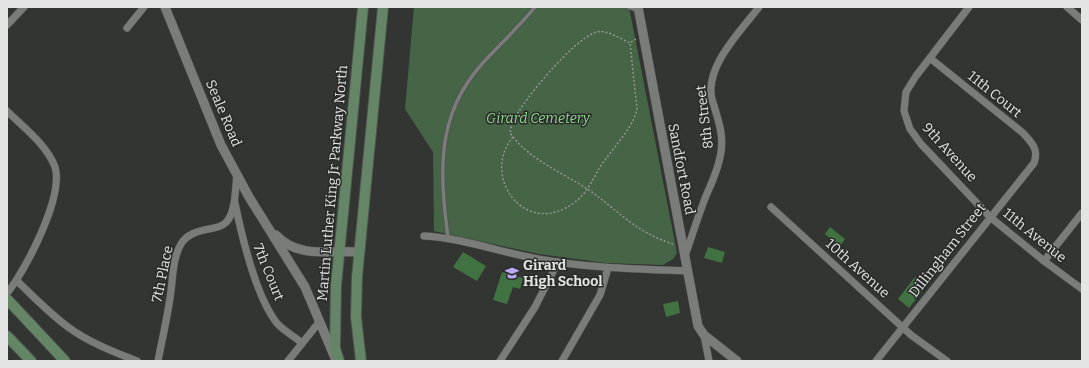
<svg xmlns="http://www.w3.org/2000/svg" width="1089" height="368" viewBox="0 0 1089 368" font-family="Bitter,serif">
  <rect width="100%" height="100%" fill="#333533"/>
  <path fill="#466546" d="M414,7H629L677,253L673,259L663,265L606,263L539,254L434,231L433,152L405,109Z"/>
  <g fill="#417241">
    <path d="M830,227L845,239L840,246L825,234Z"/>
    <path d="M708,247L725,252L722,263L704,258Z"/>
    <path d="M463,252L486,266L477,281L453,267Z"/>
    <path d="M502,272L523,278L520,289L513,287L507,304L493,300Z"/>
    <path d="M915,277L926,286L909,308L898,299Z"/>
    <path d="M678,301L680,313L666,317L663,304Z"/>
  </g>
  <g fill="none" stroke-linecap="round" stroke-linejoin="round">
    <defs>
      <g id="service">
        <path d="M628,7L637,10"/>
        <path d="M448,238C440,174 435,117 481,65C499,45 518,28 535,7"/>
      </g>
      <g id="minor">
        <path d="M969,7L916,76L906,92L904,111L910,129L921,144L990,217L1044,261L1082,289"/>
        <path d="M1067,7L1082,20"/>
        <path d="M7,25L24,7"/>
        <path d="M127,28L144,7"/>
        <path d="M7,111C23,127 47,145 55,167C64,196 26,270 7,293"/>
        <path d="M235,203C242,237 255,294 276,322C282,330 294,336 302,343"/>
        <path d="M771,207L911,335L947,361"/>
        <path d="M424,236C463,238 499,252 538,259C587,268 637,269 687,271"/>
        <path d="M685,256C692,236 698,216 706,196C712,182 719,168 721,152C724,133 717,117 712,99C704,67 741,31 759,7"/>
        <path d="M1044,261L1082,213"/>
        <path d="M17,281C34,297 49,313 68,327C88,342 114,352 137,361"/>
        <path d="M704,335L709,361"/>
        <path d="M158,361C162,340 167,319 170,298C173,281 172,259 181,244C192,225 220,233 228,220C236,208 235,189 237,175"/>
        <path d="M288,361L320,321"/>
        <path d="M500,361L535,307L558,262"/>
        <path d="M562,361L600,295L608,268"/>
        <path d="M876,361L1034,163C1039,149 1032,143 1023,133L930,58"/>
      </g>
      <g id="tertiary">
        <path d="M165,7L221,145L249,197L305,287L335,358"/>
        <path d="M638,7L698,326L704,335L737,361"/>
        <path d="M276,235C298,259 330,250 359,252"/>
      </g>
      <g id="secondary">
        <path d="M7,299L65,361"/>
        <path d="M7,336L31,361"/>
        <path d="M339,361L335,348L336,286L363,7"/>
        <path d="M361,361L356,317L357,277L383,7"/>
      </g>
    </defs>
    <use href="#service" stroke="#4f514f" stroke-width="5"/>
    <use href="#minor" stroke="#4f514f" stroke-width="8"/>
    <use href="#tertiary" stroke="#4f514f" stroke-width="10"/>
    <use href="#secondary" stroke="#4f514f" stroke-width="12"/>
    <g stroke="#939593" stroke-width="1.5" stroke-dasharray="2 2" stroke-linecap="butt">
      <path d="M636,39L630,43C621,39 606,29 596,32C572,41 525,98 513,121C511,124 511,129 510,133C528,159 563,173 589,190C620,212 635,232 673,244"/>
      <path d="M513,137C480,176 525,240 575,202C590,191 594,174 605,160C616,144 633,128 637,109L630,43"/>
    </g>
    <use href="#service" stroke="#7a7c7a" stroke-width="3.5"/>
    <use href="#minor" stroke="#7a7c7a" stroke-width="7"/>
    <use href="#tertiary" stroke="#7a7c7a" stroke-width="9"/>
    <use href="#secondary" stroke="#658567" stroke-width="10"/>
  </g>
  <defs>
    <symbol id="school-bare" viewBox="-9 -9 18 18"><path d="M0-5L7-2L0 1L-7-2ZM-4 1L0 2.5L4 1V4Q0 6-4 4Z" fill="#bbaaf6" stroke="#292b29" stroke-width="2.5" paint-order="stroke"/></symbol>
  </defs>
  <g fill-rule="evenodd">
    <use href="#school-bare" x="502" y="263" width="20" height="20"/>
  </g>
  <g text-anchor="middle" stroke-width="3" stroke-linejoin="round" paint-order="stroke">
    <g font-size="14" fill="#e3e4e3" stroke="#292b29">
      <text transform="translate(995 94) rotate(39)" y="5">11th Court</text>
      <text transform="translate(224 113) rotate(67)" y="5">Seale Road</text>
      <text transform="translate(704 117) rotate(-97)" y="5">8th Street</text>
      <text transform="translate(950 152) rotate(48)" y="5">9th Avenue</text>
      <text transform="translate(682 169) rotate(79)" y="5">Sandfort Road</text>
      <text transform="translate(332 183) rotate(-85)" y="5">Martin Luther King Jr Parkway North</text>
      <text transform="translate(1035 235) rotate(39)" y="5">11th Avenue</text>
      <text transform="translate(947 250) rotate(-52)" y="5">Dillingham Street</text>
      <text transform="translate(858 268) rotate(42)" y="5">10th Avenue</text>
      <text transform="translate(269 272) rotate(68)" y="5">7th Court</text>
      <text transform="translate(162 274) rotate(-78)" y="5">7th Place</text>
    </g>
    <g font-size="14" font-style="italic" fill="#90d88f" stroke="#292b29">
      <text x="538" y="123">Girard Cemetery</text>
    </g>
    <g font-size="14" font-weight="bold" fill="#e3e4e3" stroke="#292b29" text-anchor="start">
      <text x="523" y="270">Girard<tspan x="523" dy="16">High School</tspan></text>
    </g>
  </g>
  <rect width="1089" height="368" fill="none" stroke="#e3e4e3" stroke-width="16"/>
</svg>
